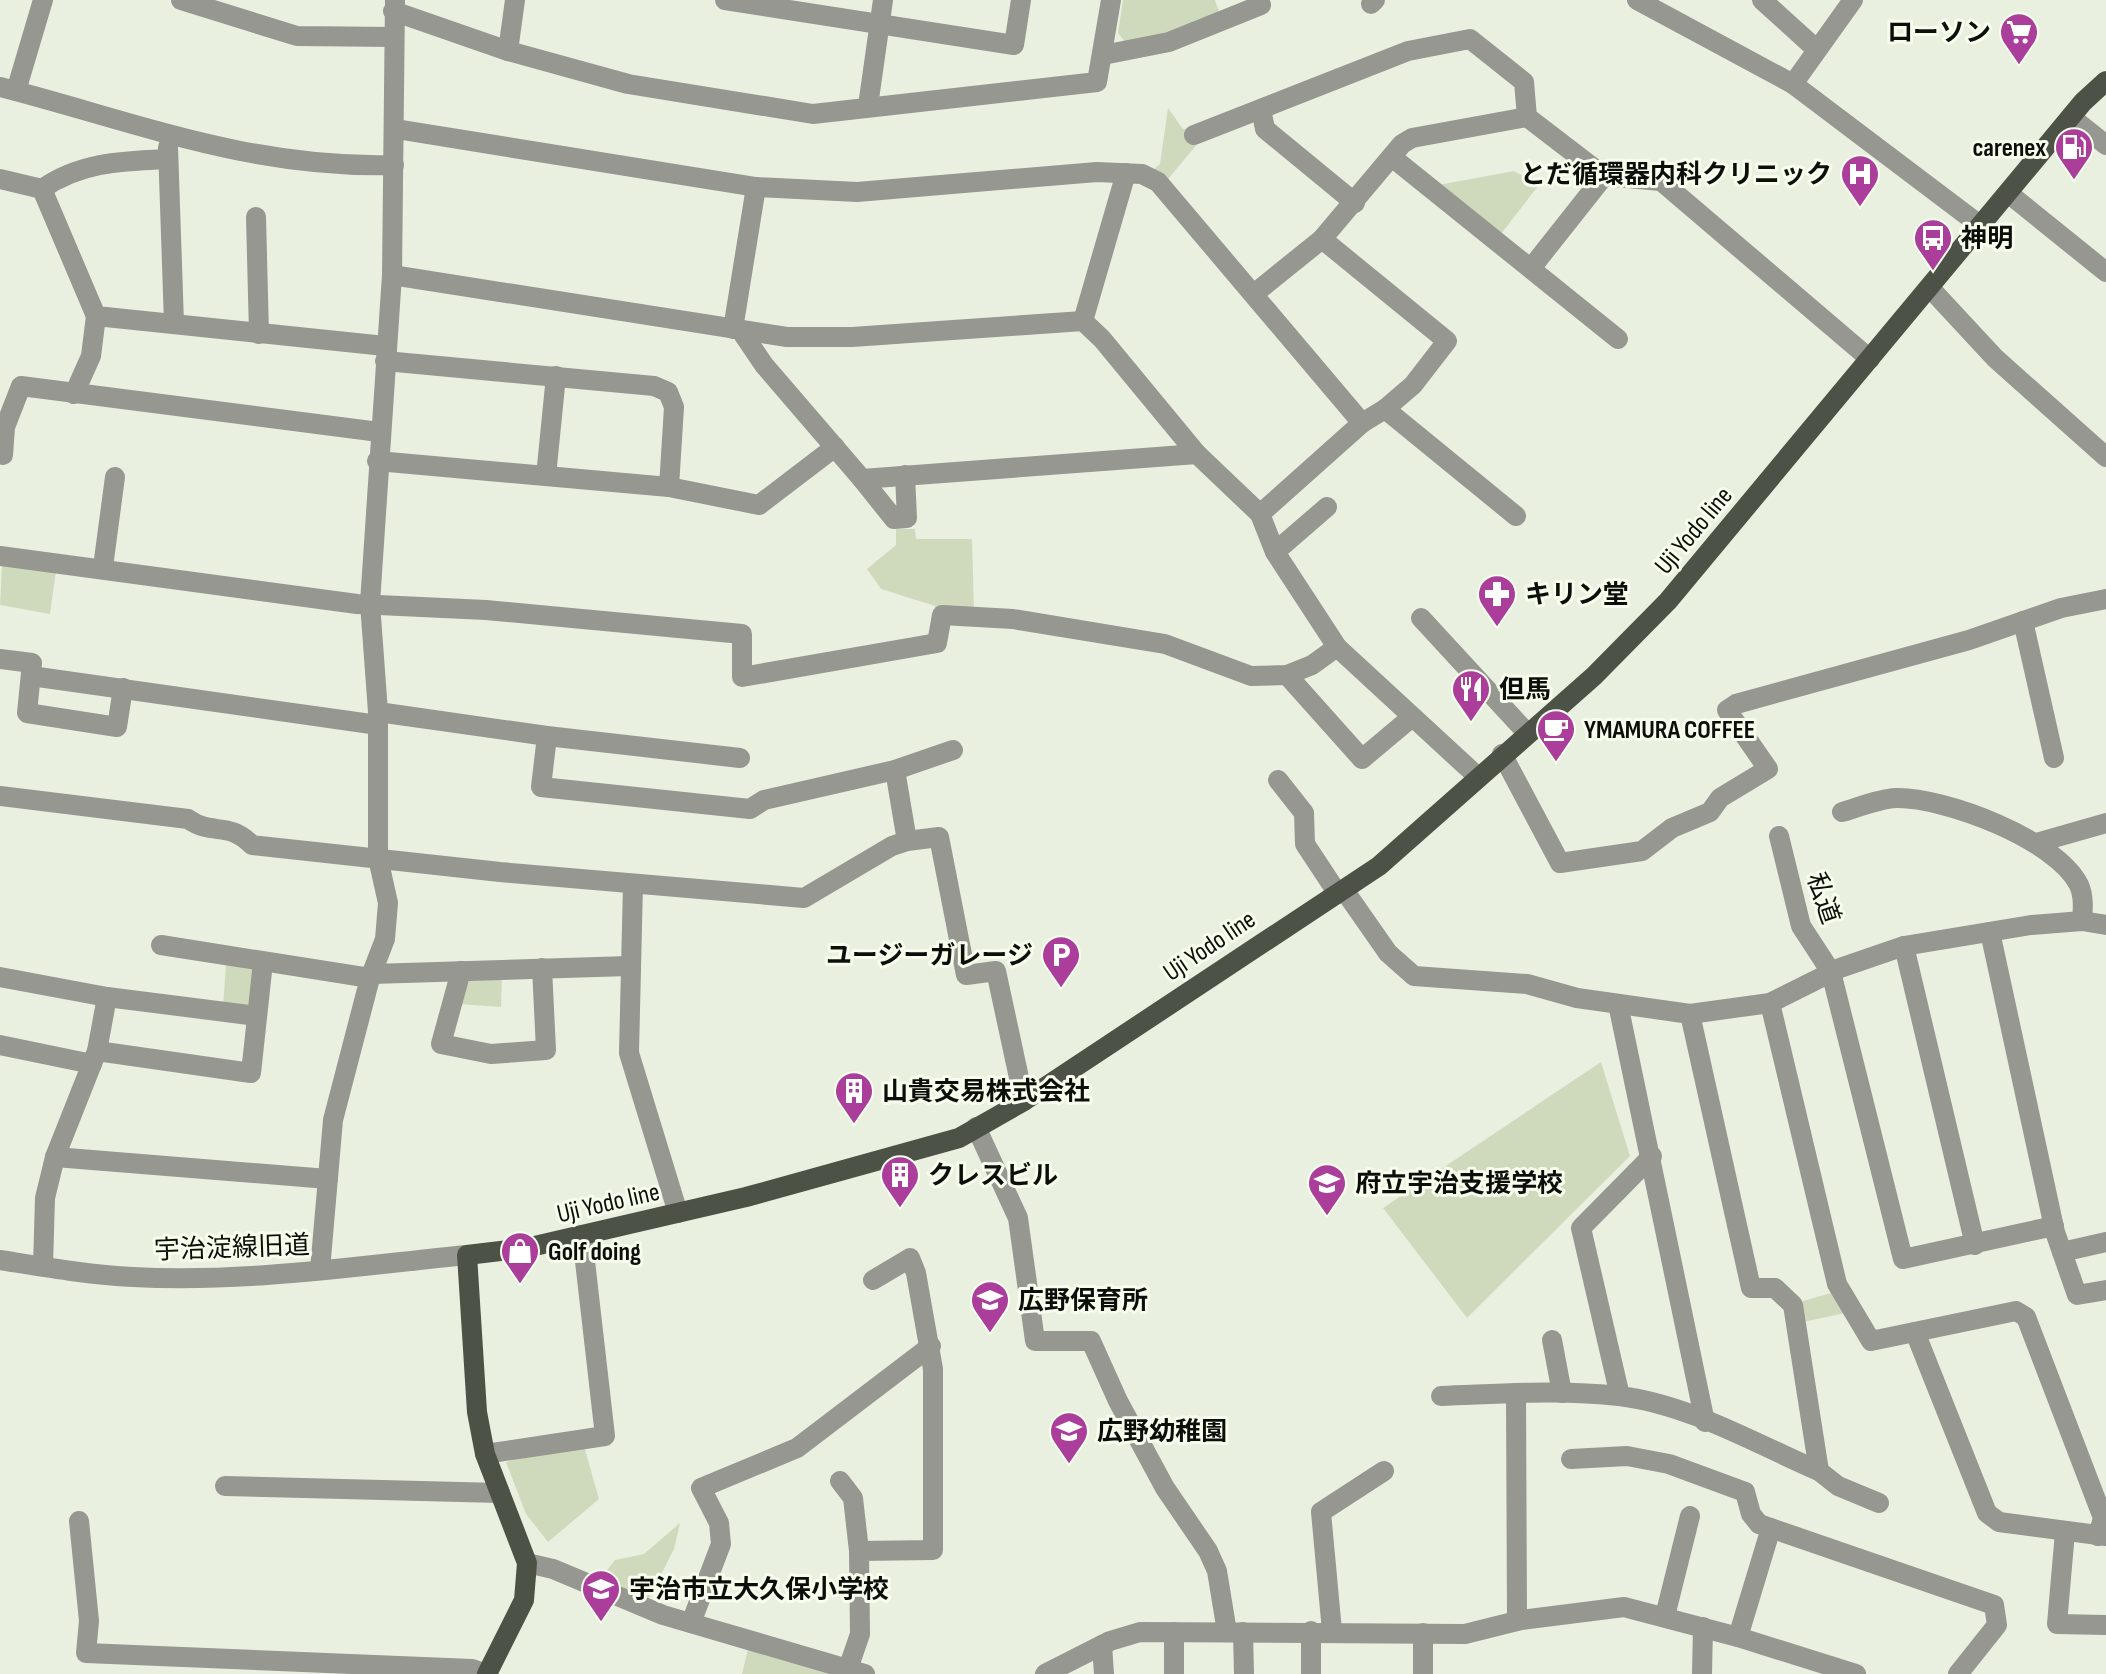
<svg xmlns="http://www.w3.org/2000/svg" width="2106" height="1674" viewBox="0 0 2106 1674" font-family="'Sofia Sans Condensed','Noto Sans JP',sans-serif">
  <rect width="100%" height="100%" fill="#eaf0e0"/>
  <g fill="#cfdabd">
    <path d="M1123,0H1215L1221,17L1169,37L1125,42L1118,33Z"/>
    <path d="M1168,108L1183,129H1190L1199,142L1168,179L1153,170L1160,164Z"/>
    <path d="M1514,171L1539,185L1501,234L1438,185Z"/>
    <path d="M896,529H915L916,539H972L974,610L935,614V606L881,589L867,569L896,545Z"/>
    <path d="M2,564L56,571L50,614L0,605Z"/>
    <path d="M226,964L258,971L253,1010L223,1008Z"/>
    <path d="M502,977L501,1007L458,1004L470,979Z"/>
    <path d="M1601,1062L1630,1156L1467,1318L1383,1208Z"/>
    <path d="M1838,1291L1850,1312L1799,1323L1796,1303Z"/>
    <path d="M584,1446L599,1499L548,1542L526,1514L506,1462Z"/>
    <path d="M680,1523L674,1549L649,1598L601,1578L615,1560L644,1554Z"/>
    <path d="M748,1649L831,1674H742Z"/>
  </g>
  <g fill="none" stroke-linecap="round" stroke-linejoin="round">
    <g stroke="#959790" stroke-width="20">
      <path d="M181,0L297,36L394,37"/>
      <path d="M725,0L1014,45L1021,0"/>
      <path d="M1637,0L1793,84L1981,226"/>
      <path d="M1762,0L1815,48"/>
      <path d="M1371,4L1375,0"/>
      <path d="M393,11L508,51L628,84L813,114L1097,82L1111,0"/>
      <path d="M508,51L515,0"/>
      <path d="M1103,55L1169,42L1261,5L1259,0"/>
      <path d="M1793,84L1853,0"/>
      <path d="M0,87C136,122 251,169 394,165"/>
      <path d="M16,91L43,0"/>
      <path d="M868,106L883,0"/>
      <path d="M1261,109L1265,129L1355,203"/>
      <path d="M2071,117L2106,145"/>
      <path d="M396,129L756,187L857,192L1097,172L1142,174L1158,182L1362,423"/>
      <path d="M1194,135L1408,51L1470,39L1524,82L1527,117L1604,176L1661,181L1870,359"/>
      <path d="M168,147L174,323"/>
      <path d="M1393,158L1618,339"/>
      <path d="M168,159C122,161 80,162 42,189L96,316L385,346"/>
      <path d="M1126,173L1083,321L1102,339L1197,454L1260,514L1275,552L1337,647L1478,777"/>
      <path d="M0,179L42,189"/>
      <path d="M2008,193L2106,272"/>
      <path d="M256,217L259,334"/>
      <path d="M1532,267L1604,176"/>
      <path d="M392,275L787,337H852L1083,321"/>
      <path d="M1930,288L1995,358L2106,457"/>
      <path d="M1255,293L1322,239L1402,144L1412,138L1527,117"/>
      <path d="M733,329L756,187"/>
      <path d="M741,331L764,365L862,479L1197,454"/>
      <path d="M385,361L654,386L668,392L674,407L669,487"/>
      <path d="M74,394L91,356L96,316"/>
      <path d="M1385,409L1516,516"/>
      <path d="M3,455L5,427L21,386L379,432"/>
      <path d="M377,461L669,487L759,505L835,447"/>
      <path d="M546,476L556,376"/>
      <path d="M862,479L894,519L907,518L905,475"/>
      <path d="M1260,514L1362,423L1385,409L1413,385L1447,341L1322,239"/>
      <path d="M1275,552L1327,507"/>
      <path d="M0,556L357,604L486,610L742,634V677L937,643L942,615L1013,619L1165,644L1251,676L1287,675L1312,665L1337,647"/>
      <path d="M103,567L115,477"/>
      <path d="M1421,618L1527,733"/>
      <path d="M2023,621L2054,758"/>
      <path d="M0,659L32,663L27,713L117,727L123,688"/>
      <path d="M1287,675L1362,759L1412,717"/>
      <path d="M31,676L378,725"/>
      <path d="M378,712L547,736L740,758"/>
      <path d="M547,736L541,787L750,809L764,800L895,770L953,750"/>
      <path d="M1502,754L1560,863L1642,851L1672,828L1710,812L1720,798L1768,769L1727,710L1736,704L1969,640L2061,608L2106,599"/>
      <path d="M1278,780L1304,813L1305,844L1338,894"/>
      <path d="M0,796L188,819C214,837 227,820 252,845L500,872L804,898L892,846L907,841L895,770"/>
      <path d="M1842,812C1859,807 1878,799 1896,798C1944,797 2056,839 2079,885C2084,896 2083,909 2082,921"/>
      <path d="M1779,836L1801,926L1831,972L1903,1259L2054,1226"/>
      <path d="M907,841L939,837L966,975L996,971L1024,1101"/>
      <path d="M2036,843L2106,823"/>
      <path d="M633,884L629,1053L678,1213"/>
      <path d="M1344,890L1388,953L1414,976L1527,984L1577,998L1690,1014L1770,1003L1840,968L1904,946L2031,925L2082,921L2106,925"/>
      <path d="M1990,932L2055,1232L2077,1295L2106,1290"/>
      <path d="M161,945L370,978"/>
      <path d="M1904,946L1975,1245"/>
      <path d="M461,971L441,1044L491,1054L546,1050L542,968"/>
      <path d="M372,974L629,966"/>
      <path d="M0,977L107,997"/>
      <path d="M1770,1003L1837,1284L1871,1341L2016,1311L2026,1317L2103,1518L2098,1536"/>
      <path d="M1618,1004L1705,1422"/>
      <path d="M1690,1014L1751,1288H1775L1793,1305L1819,1471"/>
      <path d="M0,1045L92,1064"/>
      <path d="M97,1051L251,1073L263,962"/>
      <path d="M976,1127L1018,1218L1035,1341H1091L1118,1401L1165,1488L1208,1551L1217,1571L1227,1632"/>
      <path d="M55,1157L328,1179"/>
      <path d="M2062,1252L2106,1242"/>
      <path d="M0,1260C44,1267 89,1275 133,1277C244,1283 357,1266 467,1255"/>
      <path d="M43,1266L45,1198L55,1157L97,1051L107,997L257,1016"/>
      <path d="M320,1270L333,1120L370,978L385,939L388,903L378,858V712L370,603L392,275L395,0"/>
      <path d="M1915,1332L1987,1513L1999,1522L2106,1536"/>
      <path d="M1552,1340L1562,1393"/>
      <path d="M1516,1394L1517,1621"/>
      <path d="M1441,1396C1500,1394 1560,1389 1619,1396C1688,1404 1756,1444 1819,1471L1838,1486L1879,1503"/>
      <path d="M1620,1396L1581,1228L1652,1156"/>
      <path d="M485,1454L605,1436L582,1235"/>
      <path d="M1571,1459L1627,1456L1669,1464L1745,1492L1751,1514L1759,1524L1994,1605L1997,1625L1958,1674"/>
      <path d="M840,1481L853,1498L859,1551"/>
      <path d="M225,1486L500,1493"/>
      <path d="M79,1521L89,1621L86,1653L472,1669L486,1674"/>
      <path d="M2065,1532L2057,1624L2106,1625"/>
      <path d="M527,1563L553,1569L663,1615L865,1674"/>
      <path d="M1665,1616L1690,1516"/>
      <path d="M691,1623L721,1544L719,1523L701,1488L797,1448L931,1346"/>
      <path d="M1311,1631V1674"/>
      <path d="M1332,1631L1321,1512L1384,1471"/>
      <path d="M1174,1632V1674"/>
      <path d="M1243,1632L1244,1674"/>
      <path d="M1423,1633V1674"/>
      <path d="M1738,1637L1771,1528"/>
      <path d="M1102,1645L1104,1674"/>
      <path d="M848,1669L860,1634L859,1551L933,1550V1369L916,1273L910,1258L873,1280"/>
      <path d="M1045,1674L1110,1641L1140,1632L1465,1634L1521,1620L1624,1607L1738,1637L1856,1674"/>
      <path d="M1702,1674L1703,1627"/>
    </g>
    <path stroke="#4d5246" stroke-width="20" d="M487,1674L524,1600L527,1563L485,1454L477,1412L467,1255L526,1248L746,1197L959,1138L1024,1101L1379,866L1594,676L1668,601L2083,102L2106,81"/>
  </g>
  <defs>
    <symbol id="supermarket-pin" viewBox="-11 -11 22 30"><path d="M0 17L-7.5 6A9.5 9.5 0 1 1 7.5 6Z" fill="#ab3d9b" stroke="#f7fded"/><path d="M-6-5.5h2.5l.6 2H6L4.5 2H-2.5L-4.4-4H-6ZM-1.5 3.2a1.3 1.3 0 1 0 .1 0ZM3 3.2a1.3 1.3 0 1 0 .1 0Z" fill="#fff"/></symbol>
    <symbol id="fuel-pin" viewBox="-11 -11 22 30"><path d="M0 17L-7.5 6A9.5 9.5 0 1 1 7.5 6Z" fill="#ab3d9b" stroke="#f7fded"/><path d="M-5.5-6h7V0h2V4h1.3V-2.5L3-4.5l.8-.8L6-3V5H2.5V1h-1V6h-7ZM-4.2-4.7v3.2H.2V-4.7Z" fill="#fff"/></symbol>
    <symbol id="hospital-pin" viewBox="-11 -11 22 30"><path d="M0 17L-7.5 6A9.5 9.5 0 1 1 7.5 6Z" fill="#ab3d9b" stroke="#f7fded"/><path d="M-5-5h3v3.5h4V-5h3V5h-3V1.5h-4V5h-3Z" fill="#fff"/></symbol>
    <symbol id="bus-pin" viewBox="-11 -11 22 30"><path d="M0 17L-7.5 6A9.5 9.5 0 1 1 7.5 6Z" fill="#ab3d9b" stroke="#f7fded"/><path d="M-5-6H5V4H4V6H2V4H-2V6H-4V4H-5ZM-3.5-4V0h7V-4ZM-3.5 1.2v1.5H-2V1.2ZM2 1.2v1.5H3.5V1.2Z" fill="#fff"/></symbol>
    <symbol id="pharmacy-pin" viewBox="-11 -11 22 30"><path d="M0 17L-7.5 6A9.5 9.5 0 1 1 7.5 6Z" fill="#ab3d9b" stroke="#f7fded"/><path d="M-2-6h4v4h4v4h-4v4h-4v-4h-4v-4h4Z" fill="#fff"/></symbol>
    <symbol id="restaurant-pin" viewBox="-11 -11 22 30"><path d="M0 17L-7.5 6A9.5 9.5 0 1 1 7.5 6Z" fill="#ab3d9b" stroke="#f7fded"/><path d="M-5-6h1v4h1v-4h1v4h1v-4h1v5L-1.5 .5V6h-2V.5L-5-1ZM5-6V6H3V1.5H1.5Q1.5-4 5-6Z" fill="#fff"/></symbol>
    <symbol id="cafe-pin" viewBox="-11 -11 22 30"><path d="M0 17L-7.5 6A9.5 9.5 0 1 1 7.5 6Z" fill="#ab3d9b" stroke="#f7fded"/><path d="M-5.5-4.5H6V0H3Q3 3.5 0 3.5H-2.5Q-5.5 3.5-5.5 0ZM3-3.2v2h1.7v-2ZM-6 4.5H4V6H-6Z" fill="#fff"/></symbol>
    <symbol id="parking-pin" viewBox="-11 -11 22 30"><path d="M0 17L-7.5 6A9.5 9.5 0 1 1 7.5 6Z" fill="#ab3d9b" stroke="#f7fded"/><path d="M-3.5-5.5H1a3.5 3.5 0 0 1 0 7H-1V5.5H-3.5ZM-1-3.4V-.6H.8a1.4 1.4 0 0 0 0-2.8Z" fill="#fff"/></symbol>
    <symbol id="building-pin" viewBox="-11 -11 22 30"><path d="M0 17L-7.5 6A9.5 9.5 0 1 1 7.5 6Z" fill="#ab3d9b" stroke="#f7fded"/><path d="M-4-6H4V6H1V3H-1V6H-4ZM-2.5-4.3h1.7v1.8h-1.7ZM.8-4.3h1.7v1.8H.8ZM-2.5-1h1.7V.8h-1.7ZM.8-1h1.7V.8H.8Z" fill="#fff"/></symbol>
    <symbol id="school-pin" viewBox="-11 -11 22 30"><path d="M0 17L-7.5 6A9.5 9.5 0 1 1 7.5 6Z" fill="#ab3d9b" stroke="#f7fded"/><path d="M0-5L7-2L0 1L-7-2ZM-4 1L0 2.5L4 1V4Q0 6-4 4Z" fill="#fff"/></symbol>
    <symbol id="shop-pin" viewBox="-11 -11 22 30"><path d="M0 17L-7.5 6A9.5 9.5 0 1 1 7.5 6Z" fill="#ab3d9b" stroke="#f7fded"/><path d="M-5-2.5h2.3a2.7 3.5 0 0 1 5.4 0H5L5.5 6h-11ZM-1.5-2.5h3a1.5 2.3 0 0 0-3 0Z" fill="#fff"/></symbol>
  </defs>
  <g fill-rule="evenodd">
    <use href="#supermarket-pin" x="1997" y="10" width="44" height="60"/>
    <use href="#fuel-pin" x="2052" y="125" width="44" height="60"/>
    <use href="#hospital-pin" x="1838" y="152" width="44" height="60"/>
    <use href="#bus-pin" x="1911" y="216" width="44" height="60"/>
    <use href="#pharmacy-pin" x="1475" y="572" width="44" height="60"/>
    <use href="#restaurant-pin" x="1449" y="667" width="44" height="60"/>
    <use href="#cafe-pin" x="1534" y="707" width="44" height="60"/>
    <use href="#parking-pin" x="1039" y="933" width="44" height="60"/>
    <use href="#building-pin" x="832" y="1069" width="44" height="60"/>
    <use href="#building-pin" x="878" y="1153" width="44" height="60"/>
    <use href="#school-pin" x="1305" y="1161" width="44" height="60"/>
    <use href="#shop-pin" x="498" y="1229" width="44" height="60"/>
    <use href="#school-pin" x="968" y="1278" width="44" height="60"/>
    <use href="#school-pin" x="1047" y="1409" width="44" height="60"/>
    <use href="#school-pin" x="579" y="1567" width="44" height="60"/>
  </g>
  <g text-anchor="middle" stroke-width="6" stroke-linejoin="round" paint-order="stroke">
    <g font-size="26" font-weight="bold" fill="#0c0e09" stroke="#f7fded" text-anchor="start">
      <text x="1991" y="41" text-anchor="end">ローソン</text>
      <text x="2046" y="156" text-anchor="end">carenex</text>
      <text x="1832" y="183" text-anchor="end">とだ循環器内科クリニック</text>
      <text x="1961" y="247">神明</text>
      <text x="1525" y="603">キリン堂</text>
      <text x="1499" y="698">但馬</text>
      <text x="1584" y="738">YMAMURA COFFEE</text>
      <text x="1033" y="964" text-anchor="end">ユージーガレージ</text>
      <text x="882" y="1100">山貴交易株式会社</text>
      <text x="928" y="1184">クレスビル</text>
      <text x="1355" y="1192">府立宇治支援学校</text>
      <text x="548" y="1260">Golf doing</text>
      <text x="1018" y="1309">広野保育所</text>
      <text x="1097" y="1440">広野幼稚園</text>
      <text x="629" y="1598">宇治市立大久保小学校</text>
    </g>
    <g font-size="26" fill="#0c0e09" stroke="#f7fded">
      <text transform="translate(1693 530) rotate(-50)" y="9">Uji Yodo line</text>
      <text transform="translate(1824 898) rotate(71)" y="9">私道</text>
      <text transform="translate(1209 945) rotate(-34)" y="9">Uji Yodo line</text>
      <text transform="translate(608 1202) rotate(-13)" y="9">Uji Yodo line</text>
      <text transform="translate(232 1247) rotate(-2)" y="9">宇治淀線旧道</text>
    </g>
  </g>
</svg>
